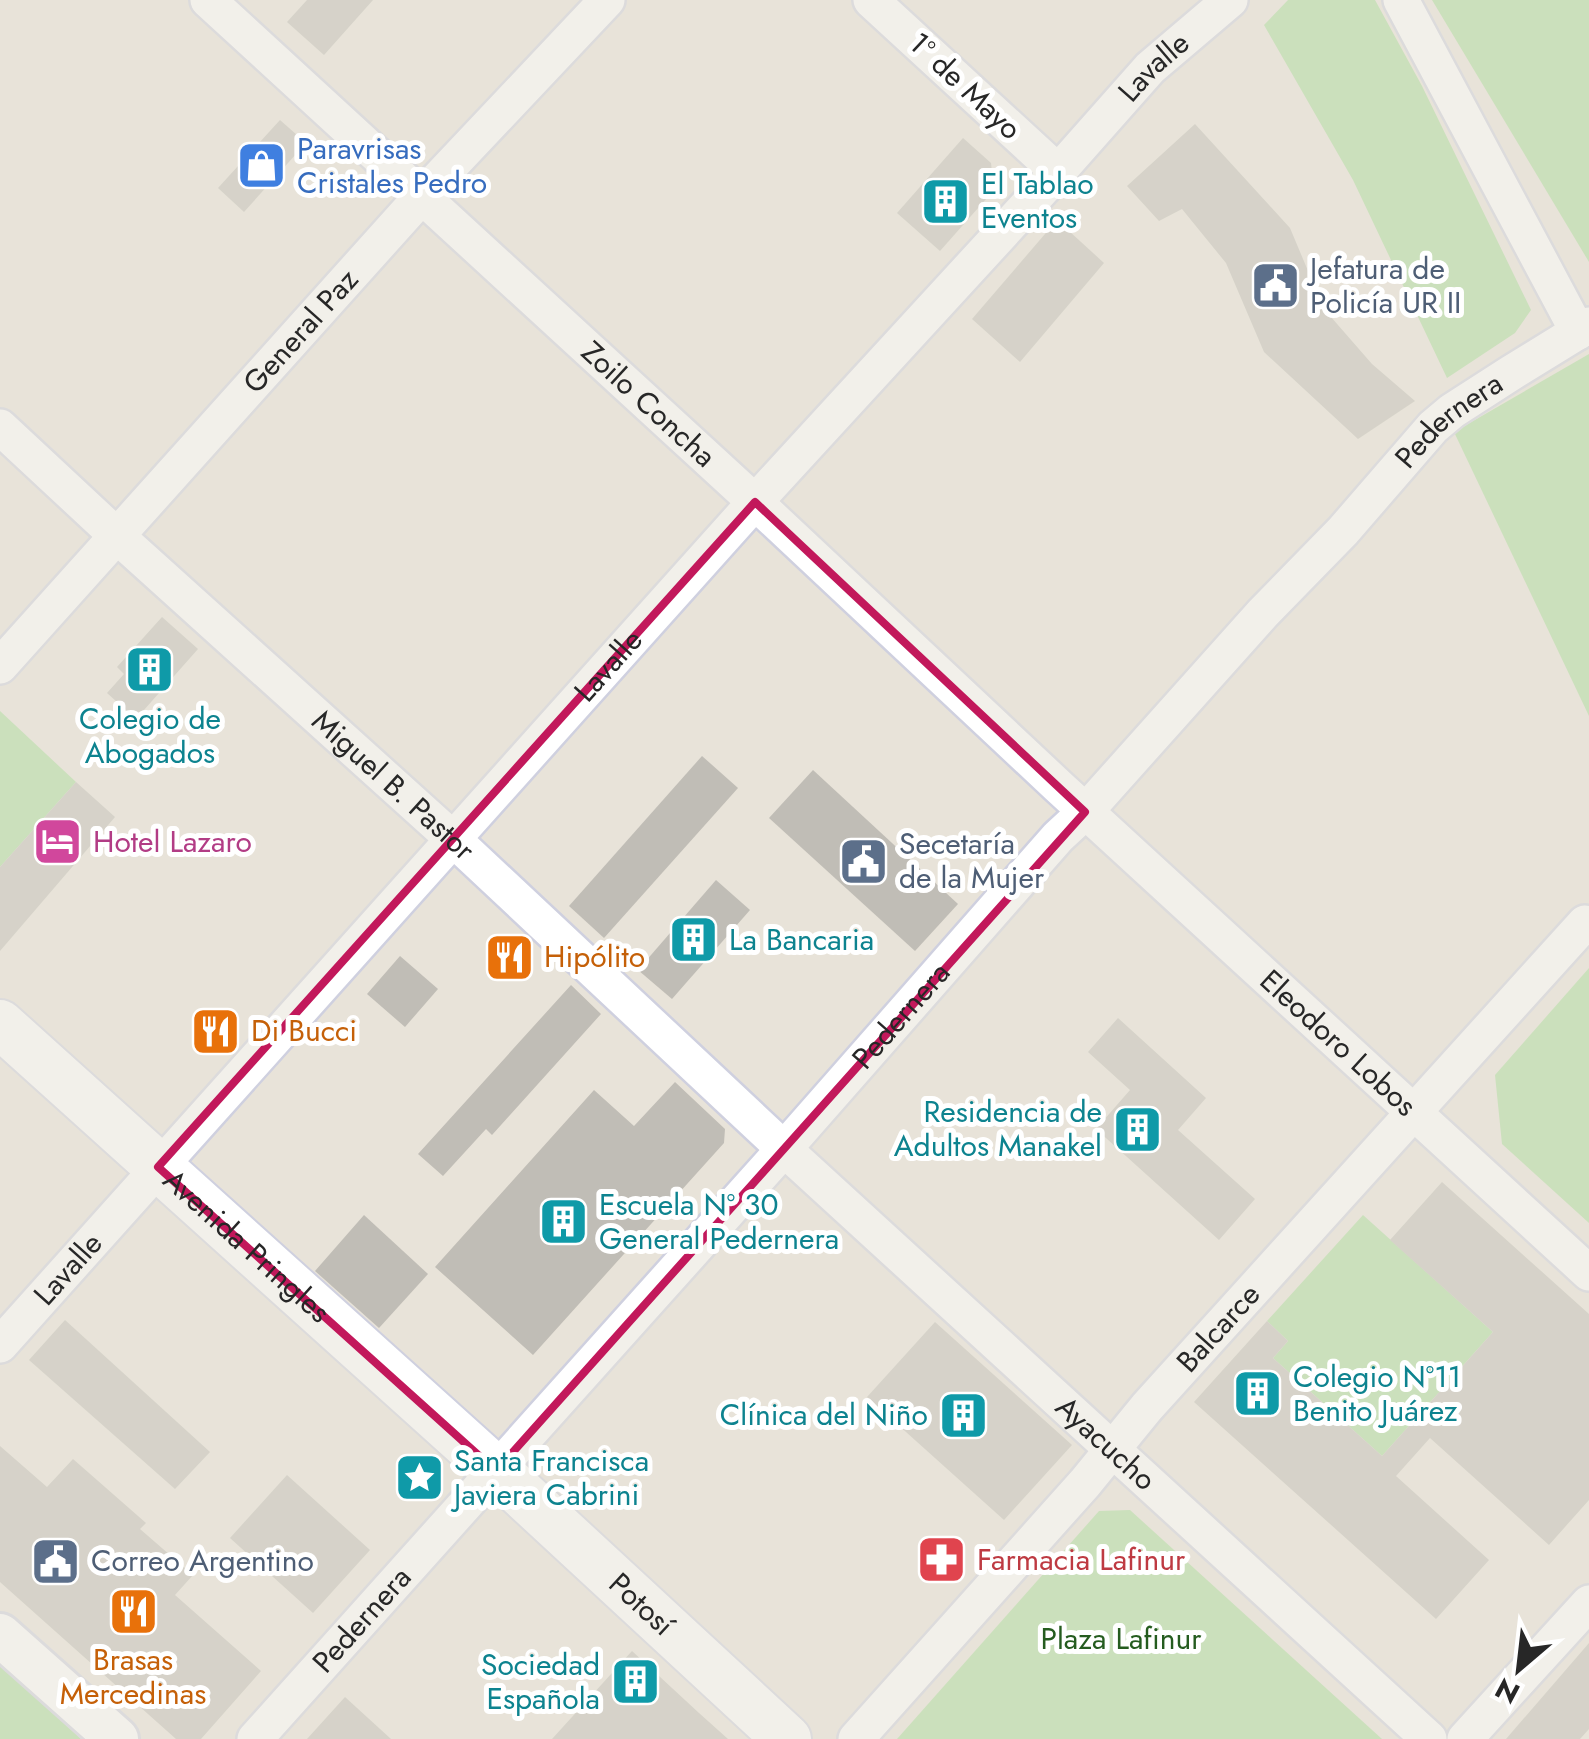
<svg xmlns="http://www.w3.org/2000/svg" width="1589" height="1739" viewBox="0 0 1589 1739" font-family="Jost,sans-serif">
  <rect width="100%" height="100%" fill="#e8e3d9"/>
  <g fill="#a9db9a">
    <path d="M1288,0H1375L1422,86L1531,310L1515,333L1447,378L1353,180L1264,25Z"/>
    <path d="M1432,0H1589V262Z"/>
    <path d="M1589,354V716L1454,432Z"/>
    <path d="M0,711L76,782L0,867Z"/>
    <path d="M1589,968V1223L1502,1144L1495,1075Z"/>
    <path d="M1363,1215L1493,1332L1382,1456L1273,1358L1288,1341L1267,1321Z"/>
    <path d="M1130,1510L1382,1739H897L1099,1511Z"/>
    <path d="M0,1663L81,1739H0Z"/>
  </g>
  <g fill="#c0bdb6">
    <path d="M307,0H373L324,55L287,22Z"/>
    <path d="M280,120L306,143L244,212L218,188Z"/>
    <path d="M1195,124L1290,228L1324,309L1372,364L1415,401L1358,439L1264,352L1226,263L1182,209L1159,221L1127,186Z"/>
    <path d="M963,138L991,163L994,190L940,251L897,213Z"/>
    <path d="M1057,220L1104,263L1020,362L972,319Z"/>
    <path d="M162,617L198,649L136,719L107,693L124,674L117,667Z"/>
    <path d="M702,756L738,788L604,938L569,906Z"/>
    <path d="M813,770L958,904L915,951L769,818Z"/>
    <path d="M76,782L115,817L0,951V867Z"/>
    <path d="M716,880L750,910L672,999L638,970Z"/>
    <path d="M400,956L438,989L405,1027L367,994Z"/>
    <path d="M571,985L601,1014L492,1135L486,1129L443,1176L418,1154Z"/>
    <path d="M1118,1018L1206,1098L1178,1130L1255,1199L1219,1240L1096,1129L1130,1090L1088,1052Z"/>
    <path d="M675,1082L725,1129L724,1143L533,1355L435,1267L594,1090L634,1126Z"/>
    <path d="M1442,1182L1589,1314V1500L1549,1545L1430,1438L1396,1476L1489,1560L1436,1619L1194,1402L1267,1321L1288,1341L1273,1358L1382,1456L1493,1332L1390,1240Z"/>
    <path d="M364,1215L428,1274L379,1328L315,1271Z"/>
    <path d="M65,1320L210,1452L175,1489L29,1360Z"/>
    <path d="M935,1322L1072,1445L1004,1520L867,1397Z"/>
    <path d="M0,1446L47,1487L73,1459L146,1523L140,1529L193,1575L175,1595L261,1671L201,1739H176L0,1582Z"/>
    <path d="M287,1475L370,1550L313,1613L230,1538Z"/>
    <path d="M1589,1643V1729L1580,1739H1506Z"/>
    <path d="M632,1651L699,1713L728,1739H552Z"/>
    <path d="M345,1697L391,1739H307Z"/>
  </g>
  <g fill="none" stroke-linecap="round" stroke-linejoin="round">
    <defs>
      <g id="minor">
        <path id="s1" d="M208,0L755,502L1058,786L1589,1273"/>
        <path d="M871,0L1058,172"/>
        <path d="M1401,0L1578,332"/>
        <path id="s2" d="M0,427L117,536L453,839L784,1149L1429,1739"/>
        <path id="s3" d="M0,666L422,196L607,0"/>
        <path id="s4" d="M0,1345L755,502L1058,172L1150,68L1230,0"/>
        <path id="s5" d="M255,1739L784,1149L1058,837L1085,812L1263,613L1343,531L1433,427L1452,411L1511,373L1589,325"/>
        <path id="s6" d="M856,1739L1085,1483L1147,1407L1585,923"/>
        <path d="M1465,1739L1589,1603"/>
      </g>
      <path id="tertiary" d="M0,1635L117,1739"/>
      <g id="secondary">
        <path id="s7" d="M0,1024L522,1494L787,1739"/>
      </g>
    </defs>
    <use href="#minor" stroke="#cfd0df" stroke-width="40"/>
    <use href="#tertiary" stroke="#cfd0df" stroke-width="48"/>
    <use href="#secondary" stroke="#cfd0df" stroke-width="52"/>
    <use href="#minor" stroke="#fff" stroke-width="35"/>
    <use href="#tertiary" stroke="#fff" stroke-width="42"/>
    <use href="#secondary" stroke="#fff" stroke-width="48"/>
  </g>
  <path d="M0 0H1589V1739H0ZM755,502L1085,812L496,1471L158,1167Z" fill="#e8e3d9" fill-opacity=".55" fill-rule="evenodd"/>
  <path fill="none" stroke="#c2185b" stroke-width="8" stroke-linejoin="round" d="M755,502L1085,812L496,1471L158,1167Z"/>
  <defs>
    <symbol id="shop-square" viewBox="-11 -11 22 22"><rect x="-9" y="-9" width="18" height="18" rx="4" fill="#3f7fe0" stroke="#fff"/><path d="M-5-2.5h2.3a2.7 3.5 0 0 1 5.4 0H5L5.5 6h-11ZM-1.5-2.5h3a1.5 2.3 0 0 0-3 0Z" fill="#fff"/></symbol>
    <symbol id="building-square" viewBox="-11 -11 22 22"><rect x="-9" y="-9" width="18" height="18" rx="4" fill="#0f9aa8" stroke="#fff"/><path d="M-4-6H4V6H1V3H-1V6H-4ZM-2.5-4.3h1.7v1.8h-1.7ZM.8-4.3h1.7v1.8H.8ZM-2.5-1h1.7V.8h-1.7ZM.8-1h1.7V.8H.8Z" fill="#fff"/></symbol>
    <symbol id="civic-square" viewBox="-11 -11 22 22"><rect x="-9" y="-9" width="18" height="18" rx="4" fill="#5c6f8a" stroke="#fff"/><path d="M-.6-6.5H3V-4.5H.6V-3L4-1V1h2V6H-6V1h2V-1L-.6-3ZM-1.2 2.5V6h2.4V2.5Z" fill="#fff"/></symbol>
    <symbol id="hotel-square" viewBox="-11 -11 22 22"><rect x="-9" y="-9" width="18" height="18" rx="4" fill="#d1479c" stroke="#fff"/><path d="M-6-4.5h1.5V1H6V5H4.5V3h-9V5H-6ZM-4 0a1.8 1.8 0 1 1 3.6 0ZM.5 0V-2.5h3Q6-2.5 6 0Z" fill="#fff"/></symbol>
    <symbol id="restaurant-square" viewBox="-11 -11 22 22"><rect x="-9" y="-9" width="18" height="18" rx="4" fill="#e8710a" stroke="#fff"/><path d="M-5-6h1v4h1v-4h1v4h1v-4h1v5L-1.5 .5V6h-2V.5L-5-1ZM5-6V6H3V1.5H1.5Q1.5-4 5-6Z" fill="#fff"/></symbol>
    <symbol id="sight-square" viewBox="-11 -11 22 22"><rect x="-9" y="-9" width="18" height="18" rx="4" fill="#0f9aa8" stroke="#fff"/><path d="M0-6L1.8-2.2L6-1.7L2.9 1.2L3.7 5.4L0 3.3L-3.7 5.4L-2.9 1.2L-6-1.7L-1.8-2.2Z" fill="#fff"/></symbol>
    <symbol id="pharmacy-square" viewBox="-11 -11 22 22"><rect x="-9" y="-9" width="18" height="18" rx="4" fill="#e0444e" stroke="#fff"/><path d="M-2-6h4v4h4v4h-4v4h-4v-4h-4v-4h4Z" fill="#fff"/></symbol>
  </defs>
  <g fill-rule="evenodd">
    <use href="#shop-square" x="234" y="138" width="55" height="55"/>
    <use href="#building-square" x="918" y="174" width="55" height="55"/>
    <use href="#civic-square" x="1248" y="258" width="55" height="55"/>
    <use href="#building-square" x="122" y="642" width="55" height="55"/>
    <use href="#hotel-square" x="30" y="814" width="55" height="55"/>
    <use href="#civic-square" x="836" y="834" width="55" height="55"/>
    <use href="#building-square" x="666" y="912" width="55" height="55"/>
    <use href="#restaurant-square" x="482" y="930" width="55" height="55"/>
    <use href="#restaurant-square" x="188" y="1004" width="55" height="55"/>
    <use href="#building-square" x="1110" y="1102" width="55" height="55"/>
    <use href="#building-square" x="536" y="1194" width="55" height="55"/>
    <use href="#building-square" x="1230" y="1366" width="55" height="55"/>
    <use href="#building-square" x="936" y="1388" width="55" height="55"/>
    <use href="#sight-square" x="392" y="1450" width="55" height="55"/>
    <use href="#pharmacy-square" x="914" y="1532" width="55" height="55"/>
    <use href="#civic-square" x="28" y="1534" width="55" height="55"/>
    <use href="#restaurant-square" x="106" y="1584" width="55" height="55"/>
    <use href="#building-square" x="608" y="1654" width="55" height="55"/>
  </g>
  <g text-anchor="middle" stroke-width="10" stroke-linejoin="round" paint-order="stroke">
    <g font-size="30" fill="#272727" stroke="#fff">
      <text dy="10" stroke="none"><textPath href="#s4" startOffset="1722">Lavalle</textPath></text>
      <text transform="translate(965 86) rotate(43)" y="10">1º de Mayo</text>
      <text dy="10" stroke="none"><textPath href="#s3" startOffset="450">General Paz</textPath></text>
      <text dy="10" stroke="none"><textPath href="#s1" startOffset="598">Zoilo Concha</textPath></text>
      <text dy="10" stroke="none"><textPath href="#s5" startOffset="1780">Pedernera</textPath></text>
      <text dy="10" stroke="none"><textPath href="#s4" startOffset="912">Lavalle</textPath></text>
      <text dy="10" stroke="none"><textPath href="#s2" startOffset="532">Miguel B. Pastor</textPath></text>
      <text dy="10" stroke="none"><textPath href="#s5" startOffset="970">Pedernera</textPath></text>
      <text dy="10" stroke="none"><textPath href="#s1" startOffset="1538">Eleodoro Lobos</textPath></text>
      <text dy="10" stroke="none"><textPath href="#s7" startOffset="332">Avenida Pringles</textPath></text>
      <text dy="10" stroke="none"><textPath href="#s4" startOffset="102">Lavalle</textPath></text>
      <text dy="10" stroke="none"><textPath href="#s6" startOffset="548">Balcarce</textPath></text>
      <text dy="10" stroke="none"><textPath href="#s2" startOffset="1502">Ayacucho</textPath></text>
      <text dy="10" stroke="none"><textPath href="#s7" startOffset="865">Potosí</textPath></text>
      <text dy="10" stroke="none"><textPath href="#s5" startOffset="160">Pedernera</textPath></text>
    </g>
    <g font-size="30" fill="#366cbe" stroke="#fff" text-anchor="start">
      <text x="297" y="159">Paravrisas<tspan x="297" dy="34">Cristales Pedro</tspan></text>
    </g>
    <g font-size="30" fill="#0d838f" stroke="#fff" text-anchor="start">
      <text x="981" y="194">El Tablao<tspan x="981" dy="34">Eventos</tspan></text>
      <text x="150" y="729" text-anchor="middle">Colegio de<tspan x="150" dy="34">Abogados</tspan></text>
      <text x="729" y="950">La Bancaria</text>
      <text x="1102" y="1122" text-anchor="end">Residencia de<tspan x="1102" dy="34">Adultos Manakel</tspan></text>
      <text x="599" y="1215">Escuela N° 30<tspan x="599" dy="34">General Pedernera</tspan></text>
      <text x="1293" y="1387">Colegio N°11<tspan x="1293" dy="34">Benito Juárez</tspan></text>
      <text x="928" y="1425" text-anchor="end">Clínica del Niño</text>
      <text x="454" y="1471">Santa Francisca<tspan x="454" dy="34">Javiera Cabrini</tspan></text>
      <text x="600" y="1675" text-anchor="end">Sociedad<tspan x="600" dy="34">Española</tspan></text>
    </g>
    <g font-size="30" fill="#4e5e75" stroke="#fff" text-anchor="start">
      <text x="1310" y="279">Jefatura de<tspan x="1310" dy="34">Policía UR II</tspan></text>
      <text x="899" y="854">Secetaría<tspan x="899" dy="34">de la Mujer</tspan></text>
      <text x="91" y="1571">Correo Argentino</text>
    </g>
    <g font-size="30" fill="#b23c85" stroke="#fff" text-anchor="start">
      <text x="93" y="852">Hotel Lazaro</text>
    </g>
    <g font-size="30" fill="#c56008" stroke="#fff" text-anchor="start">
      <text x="544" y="967">Hipólito</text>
      <text x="251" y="1041">Di Bucci</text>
      <text x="133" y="1670" text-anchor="middle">Brasas<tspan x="133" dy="34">Mercedinas</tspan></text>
    </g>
    <g font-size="30" fill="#be3a42" stroke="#fff" text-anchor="start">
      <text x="977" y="1570">Farmacia Lafinur</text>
    </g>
    <g font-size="30" fill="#255c1f" stroke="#fff">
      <text x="1121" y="1649">Plaza Lafinur</text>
    </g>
  </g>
  <g transform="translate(1519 1669) rotate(208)" stroke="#ffffff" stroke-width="8" paint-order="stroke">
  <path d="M0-8L18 38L0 25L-18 38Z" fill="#272727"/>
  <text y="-15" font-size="28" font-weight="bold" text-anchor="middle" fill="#272727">N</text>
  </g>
</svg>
